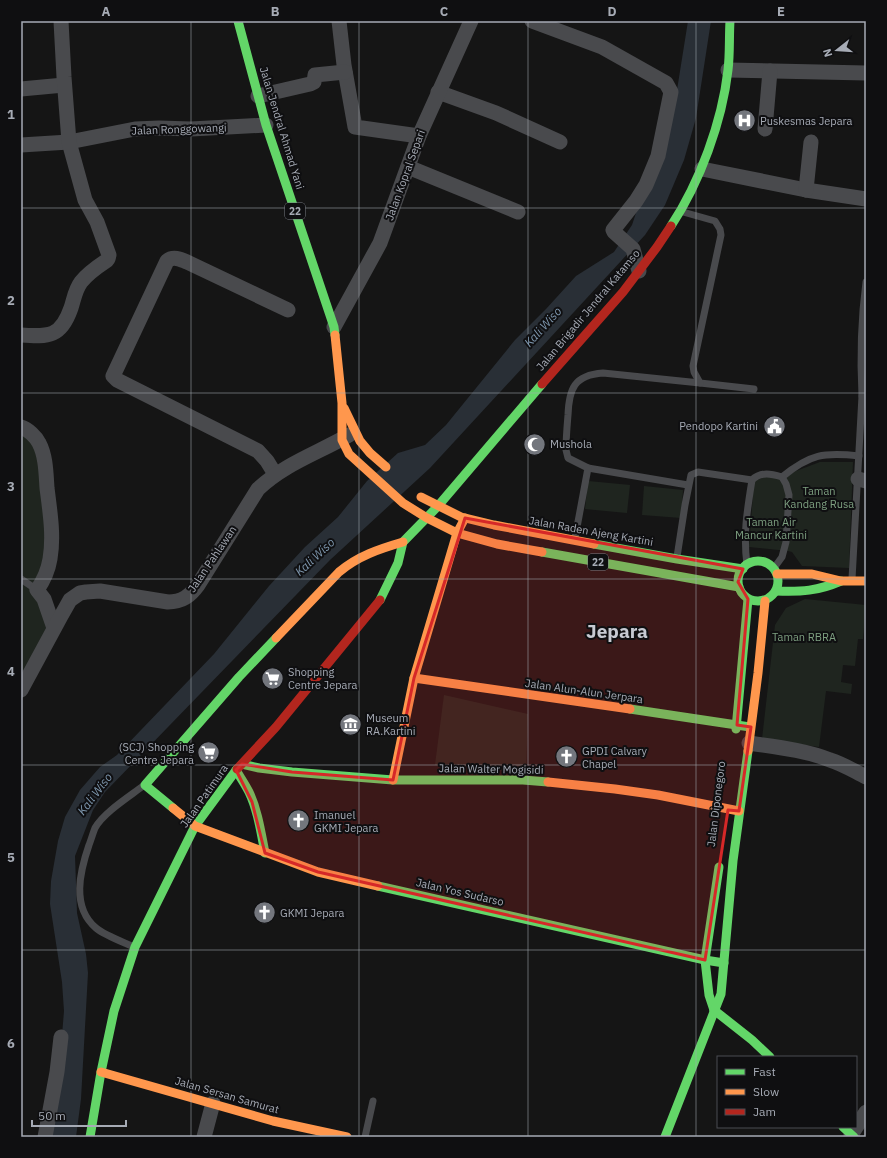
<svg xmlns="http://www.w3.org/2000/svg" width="887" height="1158" viewBox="0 0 887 1158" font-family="'IBM Plex Sans',sans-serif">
  <rect width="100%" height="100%" fill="#151515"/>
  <g fill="#1f251f">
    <path d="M21,429L36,439L50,528L36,592L51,628L21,679Z"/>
    <path d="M820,462H853L849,568L802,566L792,552L788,551L749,547L754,481L767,476H786L796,471Z"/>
    <path d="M588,481L630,485L627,513L585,509Z"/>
    <path d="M644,486L683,490L681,518L642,515Z"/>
    <path d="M805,599L866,605L863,639H858L855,666L843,665L841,682L852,684L851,694L826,691L819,747L762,739L775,625L786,608Z"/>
    <path d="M444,695L528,714L526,773L435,765Z"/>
  </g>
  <path fill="#292f36" d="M688,21H711L696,118L684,160L665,205L645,235L430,468L330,560L105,792L93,810L75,856L77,913L86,954L88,973L81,1099L76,1137H47L59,1072L64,1011L62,982L50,904L51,881L58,841L65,817L80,790L100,767L117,755L214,654L269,586L305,547L338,517L367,481L398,453L425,445L446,425L515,340L546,309L576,276L614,252L632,225L677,90Z"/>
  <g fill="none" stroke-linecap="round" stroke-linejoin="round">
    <g stroke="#494a4d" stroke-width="7">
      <path d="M683,212L715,221L720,229L721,235L693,366L694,372L700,383L754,389"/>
      <path d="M862,396C860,358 861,320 866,282"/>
      <path d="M588,468L688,485"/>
      <path d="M782,477C810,454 824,452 859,456"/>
      <path d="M575,538L588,468L568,458L566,450C566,438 567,427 568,415C569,389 574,375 603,373L700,383"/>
      <path d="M677,557L685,505L691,475L698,472L752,480"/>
      <path d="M747,565C743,534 747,511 752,480C761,471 772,474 782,477L786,484L789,495L786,542L782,557L774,568"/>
      <path d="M21,579L37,590"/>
      <path d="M852,579L862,396H866"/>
      <path d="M134,947C123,942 104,935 96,928C71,907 80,871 89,845C91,840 93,833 95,828C103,813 130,796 143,786"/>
      <path d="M365,1137L373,1101"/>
    </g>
    <g stroke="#494a4d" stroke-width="15">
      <path d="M339,21L344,65L355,127L419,136"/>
      <path d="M532,21L602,47L666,83L671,92L658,156L646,185L636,201L613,230L614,232L633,249L639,271"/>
      <path d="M728,70L866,73"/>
      <path d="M21,89L64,85"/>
      <path d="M438,92L496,113L560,142"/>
      <path d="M258,96L310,84L314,82L315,75L345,72"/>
      <path d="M765,129L770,71"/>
      <path d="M21,145L69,142L135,129L159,128L191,129L266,125"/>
      <path d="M408,167L518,212"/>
      <path d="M702,169L806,190L866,199"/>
      <path d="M806,190L811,142"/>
      <path d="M334,327L380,243L419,136L471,21"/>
      <path d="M21,335C49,337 61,337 71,308C74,299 75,290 81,282C88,273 97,267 106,261C109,259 108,258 109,255L97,222L85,200L69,142L64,77L61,21"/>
      <path d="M21,427C28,429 36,437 39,443C46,456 46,474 47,488C50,512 54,536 50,559C48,571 44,580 37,590L44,599L54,628"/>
      <path d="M275,474L267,461L258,451L117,380L113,376L167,261C173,256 180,259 187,262L288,310"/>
      <path d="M858,479L866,481"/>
      <path d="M21,690L61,616L70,600L80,593L86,592L100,591L168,602C182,602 190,596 198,585L258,489C286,463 316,454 349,435"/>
      <path d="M749,743C776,747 805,750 830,760C843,764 854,771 866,777"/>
      <path d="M851,1135L866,1112"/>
      <path d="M45,1137L57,1072L61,1037"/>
      <path d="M204,1137L213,1103"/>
    </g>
    <g stroke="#63d668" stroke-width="9">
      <path d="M238,21L266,125L334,327L335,335"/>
      <path d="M671,226C700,182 722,122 728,70C730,54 729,37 730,21"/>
      <path d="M594,544L677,559L743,569"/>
      <path d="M542,552L739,587"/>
      <circle cx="758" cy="581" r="20"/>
      <path d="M776,591C801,592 818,591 841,581"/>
      <path d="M380,600L398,563L403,542L438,506L542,384"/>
      <path d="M630,709L750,727"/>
      <path d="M736,729L748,599"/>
      <path d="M242,764L259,768L292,772L393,780H523L548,782"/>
      <path d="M236,770C240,777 245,784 249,792C258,811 261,833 265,853"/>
      <path d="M173,808L145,785L239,677L276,638"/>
      <path d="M378,886L705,960L724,963"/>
      <path d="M714,1010L709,995L705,960L719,867"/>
      <path d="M714,1010L752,1040L770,1057"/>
      <path d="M843,1127L854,1137"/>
      <path d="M90,1137L101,1072L114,1011L135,947L195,826L237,769"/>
      <path d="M665,1137L721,994L733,861L748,751"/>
    </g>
    <g stroke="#ff974d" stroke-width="9">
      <path d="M335,335L342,403V440L349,454L403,503L427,518L457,533L497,544L542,552"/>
      <path d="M344,408L360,441L370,453L386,467"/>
      <path d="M421,497L461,517L494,525L594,544"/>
      <path d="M777,574H812L841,581H866"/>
      <path d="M276,638L339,572C358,556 379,549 403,542"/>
      <path d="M414,678L630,709"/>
      <path d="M748,751L758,673L765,601"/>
      <path d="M393,780L414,678L457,533L465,518"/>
      <path d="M548,782L615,789L658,795L739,811"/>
      <path d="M173,808L195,826L318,872L378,886"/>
      <path d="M101,1072L273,1121L347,1137"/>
    </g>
    <g stroke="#b3261e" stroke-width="9">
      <path d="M542,384L623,292L657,247L671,226"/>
      <path d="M237,769L276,727L380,600"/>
    </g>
  </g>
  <path fill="#d62828" fill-opacity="0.2" stroke="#d62828" stroke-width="3" stroke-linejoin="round" d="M465,518L743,569L738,582L748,599L737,725L751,727L739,811L728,810L705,960L318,872L265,853L252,802L236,770L242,764L292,772L393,780L414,678Z"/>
  <path fill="none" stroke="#a6abb5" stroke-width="1" stroke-opacity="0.55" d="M191,21V1137M359,21V1137M528,21V1137M696,21V1137M21,208H866M21,393H866M21,579H866M21,765H866M21,950H866"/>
  <defs>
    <symbol id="hospital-disc" viewBox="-11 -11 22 22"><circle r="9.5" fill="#73767d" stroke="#0f0f11"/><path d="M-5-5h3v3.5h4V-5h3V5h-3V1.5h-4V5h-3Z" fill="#fff"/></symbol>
    <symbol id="civic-disc" viewBox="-11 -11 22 22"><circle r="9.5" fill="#73767d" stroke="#0f0f11"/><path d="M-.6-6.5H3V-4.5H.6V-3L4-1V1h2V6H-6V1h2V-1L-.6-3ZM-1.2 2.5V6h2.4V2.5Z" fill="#fff"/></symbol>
    <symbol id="mosque-disc" viewBox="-11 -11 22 22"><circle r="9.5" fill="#73767d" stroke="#0f0f11"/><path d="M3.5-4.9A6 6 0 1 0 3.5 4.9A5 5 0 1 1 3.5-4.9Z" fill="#fff"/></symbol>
    <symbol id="supermarket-disc" viewBox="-11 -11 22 22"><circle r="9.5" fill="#73767d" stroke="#0f0f11"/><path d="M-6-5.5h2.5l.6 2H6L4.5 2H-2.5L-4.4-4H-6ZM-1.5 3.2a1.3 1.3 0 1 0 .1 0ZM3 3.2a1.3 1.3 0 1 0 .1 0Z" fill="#fff"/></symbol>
    <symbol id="museum-disc" viewBox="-11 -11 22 22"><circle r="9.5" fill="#73767d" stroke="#0f0f11"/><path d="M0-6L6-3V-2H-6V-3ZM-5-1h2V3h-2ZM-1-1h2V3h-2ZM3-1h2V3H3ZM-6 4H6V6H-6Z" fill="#fff"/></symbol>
    <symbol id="church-disc" viewBox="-11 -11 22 22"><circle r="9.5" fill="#73767d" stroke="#0f0f11"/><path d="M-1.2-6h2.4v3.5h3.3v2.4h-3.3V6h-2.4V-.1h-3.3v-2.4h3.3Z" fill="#fff"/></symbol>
  </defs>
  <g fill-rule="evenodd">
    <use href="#hospital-disc" x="732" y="108" width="25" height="25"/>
    <use href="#civic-disc" x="762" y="414" width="25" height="25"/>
    <use href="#mosque-disc" x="522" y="432" width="25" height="25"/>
    <use href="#supermarket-disc" x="260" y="666" width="25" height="25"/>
    <use href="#museum-disc" x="338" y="712" width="25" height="25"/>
    <use href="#supermarket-disc" x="196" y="740" width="25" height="25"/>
    <use href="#church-disc" x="554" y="744" width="25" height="25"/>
    <use href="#church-disc" x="286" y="808" width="25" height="25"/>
    <use href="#church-disc" x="252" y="900" width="25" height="25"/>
  </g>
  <g text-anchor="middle" stroke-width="4" stroke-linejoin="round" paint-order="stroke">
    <g fill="#0f0f11" stroke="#797c84" stroke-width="1">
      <rect x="285" y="203" width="20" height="16" rx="3"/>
      <rect x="588" y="554" width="20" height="16" rx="3"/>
    </g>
    <g font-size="10" font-weight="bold" fill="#a6abb5">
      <text x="295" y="215">22</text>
      <text x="598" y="566">22</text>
    </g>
    <g font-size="11" fill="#a6abb5" stroke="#0f0f11" text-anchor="start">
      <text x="760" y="125">Puskesmas Jepara</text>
      <text x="758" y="430" text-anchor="end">Pendopo Kartini</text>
      <text x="550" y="448">Mushola</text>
      <text x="288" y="676">Shopping<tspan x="288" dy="13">Centre Jepara</tspan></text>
      <text x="366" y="722">Museum<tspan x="366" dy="13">RA.Kartini</tspan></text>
      <text x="194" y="751" text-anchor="end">(SCJ) Shopping<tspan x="194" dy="13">Centre Jepara</tspan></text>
      <text x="582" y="755">GPDI Calvary<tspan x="582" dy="13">Chapel</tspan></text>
      <text x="314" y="819">Imanuel<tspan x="314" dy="13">GKMI Jepara</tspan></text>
      <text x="280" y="917">GKMI Jepara</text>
    </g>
    <g font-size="11" fill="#a6abb5" stroke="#0f0f11">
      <text transform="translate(282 128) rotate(73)" y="4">Jalan Jendral Ahmad Yani</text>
      <text transform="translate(179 129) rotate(-2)" y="4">Jalan Ronggowangi</text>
      <text transform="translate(405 175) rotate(-70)" y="4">Jalan Kopral Separi</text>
      <text transform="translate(588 310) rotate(-50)" y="4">Jalan Brigadir Jendral Katamso</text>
      <text transform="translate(591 531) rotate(10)" y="4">Jalan Raden Ajeng Kartini</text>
      <text transform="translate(212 559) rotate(-56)" y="4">Jalan Pahlawan</text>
      <text transform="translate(584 691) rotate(8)" y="4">Jalan Alun-Alun Jerpara</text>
      <text transform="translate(491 769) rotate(1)" y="4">Jalan Walter Mogisidi</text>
      <text transform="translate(204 796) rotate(-55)" y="4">Jalan Patimura</text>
      <text transform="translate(716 804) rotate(-83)" y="4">Jalan Diponegoro</text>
      <text transform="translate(460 892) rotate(13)" y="4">Jalan Yos Sudarso</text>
      <text transform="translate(227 1095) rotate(16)" y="4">Jalan Sersan Samurat</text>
    </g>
    <g font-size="11" fill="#7ea081" stroke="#0f0f11">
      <text x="819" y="495">Taman<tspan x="819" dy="13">Kandang Rusa</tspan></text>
      <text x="771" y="526">Taman Air<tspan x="771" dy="13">Mancur Kartini</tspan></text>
      <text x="804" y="641">Taman RBRA</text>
    </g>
    <g font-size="12" font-style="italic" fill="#7f98af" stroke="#0f0f11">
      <text transform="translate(543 327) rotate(-48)" y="4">Kali Wiso</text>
      <text transform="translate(315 557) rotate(-43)" y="4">Kali Wiso</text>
      <text transform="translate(95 794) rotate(-53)" y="4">Kali Wiso</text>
    </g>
    <g font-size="19" font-weight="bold" fill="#c7cad2" stroke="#0f0f11">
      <text x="617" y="638">Jepara</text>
    </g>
  </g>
  <rect width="887" height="1158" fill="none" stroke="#0f0f11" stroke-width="44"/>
  <rect x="717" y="1056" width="140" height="72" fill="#0f0f11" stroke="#4b4d53"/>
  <rect x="725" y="1069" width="20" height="6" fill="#63d668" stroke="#4b4d53"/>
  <text x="753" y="1076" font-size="12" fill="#a6abb5">Fast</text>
  <rect x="725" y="1089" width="20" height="6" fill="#ff974d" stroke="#4b4d53"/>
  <text x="753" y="1096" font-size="12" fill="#a6abb5">Slow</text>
  <rect x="725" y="1109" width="20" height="6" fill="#b3261e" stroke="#4b4d53"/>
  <text x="753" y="1116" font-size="12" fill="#a6abb5">Jam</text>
  <g transform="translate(837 50) rotate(253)" stroke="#0f0f11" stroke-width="3" paint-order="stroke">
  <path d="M0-3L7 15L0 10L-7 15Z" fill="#a6abb5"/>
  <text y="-6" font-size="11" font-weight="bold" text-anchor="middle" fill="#a6abb5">N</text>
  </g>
  <path d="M32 1120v6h94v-6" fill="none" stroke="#a6abb5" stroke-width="2"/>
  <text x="38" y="1120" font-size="12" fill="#a6abb5" stroke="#0f0f11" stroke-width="3" paint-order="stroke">50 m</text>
  <rect x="22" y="22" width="843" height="1114" fill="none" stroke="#a6abb5" stroke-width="1.5"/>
  <g font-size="13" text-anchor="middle" font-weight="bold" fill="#a6abb5">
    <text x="106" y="16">A</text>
    <text x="275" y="16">B</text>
    <text x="444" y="16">C</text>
    <text x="612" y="16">D</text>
    <text x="781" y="16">E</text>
    <text x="11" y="119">1</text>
    <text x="11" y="305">2</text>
    <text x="11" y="491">3</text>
    <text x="11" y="676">4</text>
    <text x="11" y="862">5</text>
    <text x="11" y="1048">6</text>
  </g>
</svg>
